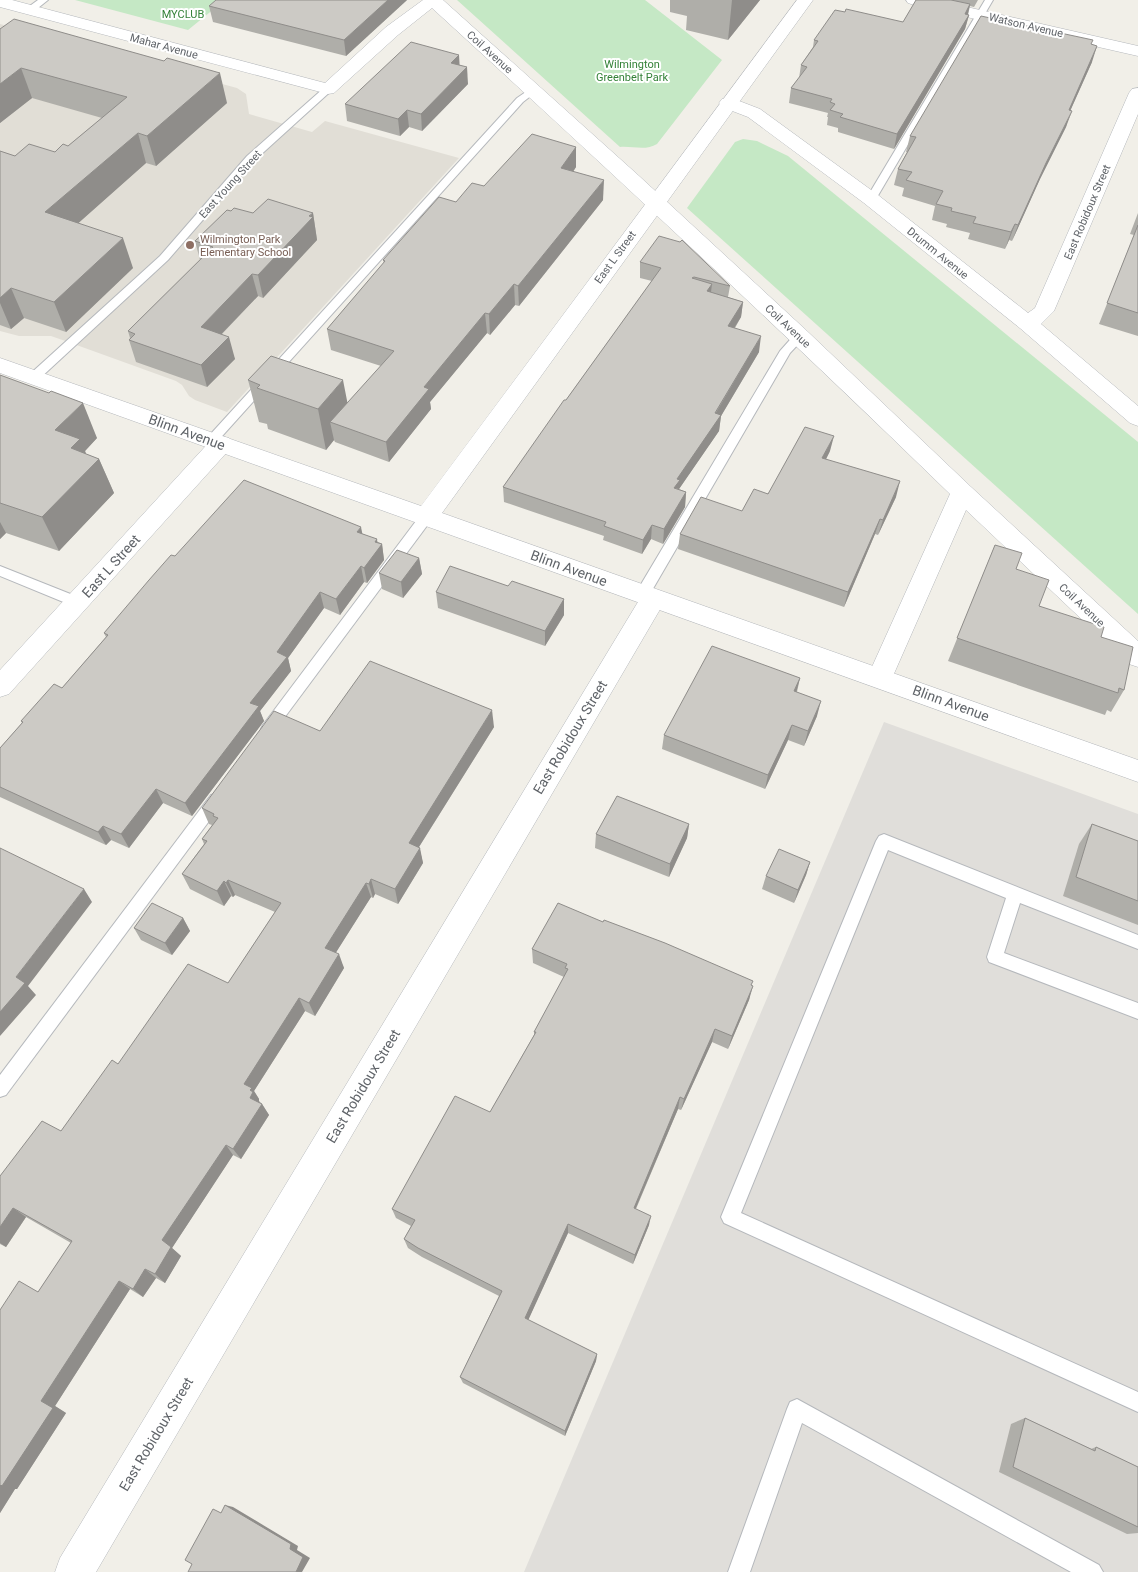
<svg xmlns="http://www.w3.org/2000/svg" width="1138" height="1572" viewBox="0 0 1138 1572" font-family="Roboto,sans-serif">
  <rect width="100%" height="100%" fill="#f1efe8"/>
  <path fill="#e0deda" d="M884,722L1138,814V1572H524Z"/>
  <path fill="#e1ded6" d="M0,24L237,88L246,94L249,114L312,132L325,121L459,158L227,412L195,400L189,396L182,385L176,381L71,343L51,336H19L0,331Z"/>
  <g fill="#c5e8c5">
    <path d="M75,0H225L188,30Z"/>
    <path d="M457,0H645L722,60L657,144C646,151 633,146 620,147Z"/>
    <path d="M743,139L757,141L788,156L1138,442V614L687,208L735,142Z"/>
  </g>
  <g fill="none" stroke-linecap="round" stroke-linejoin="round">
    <defs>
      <g id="service">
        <path d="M38,0H48L33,12H27V8Z"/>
        <path d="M985,0H993L876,199L875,201H867L866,199Z"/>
        <path d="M328,86L331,87V91L255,160L168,260L38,380H30L28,377L30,374L160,256L247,156L325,87Z"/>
        <path d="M533,87L538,90L536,92L523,102L215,444H207L205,441L207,438L517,98Z"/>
        <path d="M800,332L806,336L790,353L647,599L642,600L637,599L635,595L637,591L780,351L796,333Z"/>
        <path d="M427,511L432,513L433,516L432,519L273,733L268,735L263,733L261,729L263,725L422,513Z"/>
        <path d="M0,566L83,599L85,603L83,607L78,608L0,576Z"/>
        <path d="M216,794L221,795L224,800L221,805L6,1095L0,1097V1075L211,795Z"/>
        <path d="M884,834L1138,935V949L1020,903L1004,953L1138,1003V1019L989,962L987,957L1006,898L888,850L741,1213L1138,1392V1412L724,1223L721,1217L876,841L879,836Z"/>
        <path d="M797,1399L1099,1565L1103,1572H1071L802,1423L750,1572H728L787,1409L790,1402Z"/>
      </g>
      <g id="minor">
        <path d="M0,0H12L325,83L386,27L423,0H443L638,175L807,331L970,486L1138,641V667L1129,664L966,510L889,685L880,688L871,685L867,678L950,494C780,329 607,168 432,8L398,35L334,93L328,94L0,7Z"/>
        <path d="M906,0H936L1138,46V56L914,5L908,3Z"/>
        <path d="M1138,88V114L1054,311L1041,324L1138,406V426L1130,423L1021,329L864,203L748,117L722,107L719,103L722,99L728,98L734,99L760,109L878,195L1028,313L1035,308L1129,93L1132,89Z"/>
        <path d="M221,436L229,438L232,444L229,450L9,694L0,697V670L213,438Z"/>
        <path d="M653,590L662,592L665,599L662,606L96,1572H55L60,1558L644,592Z"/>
      </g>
      <path id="tertiary" d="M797,0H813L442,513L1138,760V782L0,373V358L421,506Z"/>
    </defs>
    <use href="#service" stroke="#b5b8bc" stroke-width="2"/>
    <use href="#minor" stroke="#b5b8bc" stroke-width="1"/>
    <use href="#tertiary" stroke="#b5b8bc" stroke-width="1"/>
    <use href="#service" fill="#fff" fill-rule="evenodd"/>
    <use href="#minor" fill="#fff" fill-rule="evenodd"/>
    <use href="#tertiary" fill="#fff" fill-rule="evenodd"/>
  </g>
  <g fill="#afaea9">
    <path d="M407,0L346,56L213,22L209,6Z"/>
    <path d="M670,0H760L728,40L686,30L687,16L670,12Z"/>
    <path d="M916,0H978L974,7L970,6L968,15H969L965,29L894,149L838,132V128L827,125L828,117H827L828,113L789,103L791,88L799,78L801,65L813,47L814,40L903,22Z"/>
    <path d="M0,29L227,103L156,166L146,163L78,223L133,268L66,332L24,318L11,329L0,325V151L15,156L55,152L68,146L102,118L32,98L0,123Z"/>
    <path d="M1092,44V62L1070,111L1066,127L1040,179L1012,241L1009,240L1005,249L968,239L970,233L946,227L947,224L932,220L935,206L902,196L904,188L894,185L898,169L907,152H906L910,136Z"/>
    <path d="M460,65L468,84L422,131L409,127L400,136L347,121L345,104Z"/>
    <path d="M576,147V167L573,172L603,200L519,306L515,305L490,335L487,333L430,402L431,409L389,462L335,442L334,440L326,450L268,429L267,424L259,422L248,380L348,403L381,366L331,350L327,329L384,263L383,260L456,202L484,186Z"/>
    <path d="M231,211L253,213H313L317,240L263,298L258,296L222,334L235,359L207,387L136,362L129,340L130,338L128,331L200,260L195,241Z"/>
    <path d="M1138,213V336L1099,324L1134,235L1130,234Z"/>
    <path d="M640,262L730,286L728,297L743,302L741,317L735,328L759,352L721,416L719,431L679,489L686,492L685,507L663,544L651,539L642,554L603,540L604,536L504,502L503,487L652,281L640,278Z"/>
    <path d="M0,375L97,438L85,451L86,454L99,459L114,493L59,551L6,533L0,539Z"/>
    <path d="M830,451L826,459L896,497L878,535L875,534L844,607L678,549L680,534L742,511Z"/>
    <path d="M363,534L382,544L384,560L367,583L364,582L340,615L324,608L288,658L291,671L260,711L264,721L192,816L163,803L129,848L111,840L106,845L0,797V748L22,723L21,721L62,688L106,637L104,633L175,556Z"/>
    <path d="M995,545L1016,569L1039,606L1101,637L1124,690L1111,712L1107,710L1105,715L948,661Z"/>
    <path d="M419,558L422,574L403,598L382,589L379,573Z"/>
    <path d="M508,586L564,599V615L545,646L438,608L436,592Z"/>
    <path d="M800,678L797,692L817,716L804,746L788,740L765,789L662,749L664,735Z"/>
    <path d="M494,727L419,847L423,863L398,904L375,894L373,898L371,897L336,952L344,968L315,1016L305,1011L254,1091L259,1099V1101L262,1104L269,1115L241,1159L233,1155L172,1248L181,1256L165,1283L156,1278L143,1297L130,1289L55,1406L66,1413L17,1489H15L0,1513V1310L38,1292L71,1243L26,1217L6,1247L0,1244V1176L61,1131L118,1064L228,983L275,912L235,895L233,897L231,896L224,906L190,889L182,874L204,844L202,839L212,825L209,824L202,808L320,731Z"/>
    <path d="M689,824L687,838L669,877L595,848L596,834Z"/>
    <path d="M1092,824L1138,841V925L1063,896L1079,844Z"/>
    <path d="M810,862L806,875L794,903L762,889L766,876Z"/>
    <path d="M183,918L190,931L172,955L141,940L134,928Z"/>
    <path d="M532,949L752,985L749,1000L728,1049L712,1042L681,1110L678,1109L636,1209L649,1225L633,1264L568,1233L528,1320L597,1354L596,1361L565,1436L463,1383L460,1377L499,1296L422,1257L408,1248L404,1239L411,1226L396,1218L392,1209L490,1112L534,1035V1032L564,977L533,963Z"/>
    <path d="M1025,1418L1091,1449L1096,1447L1138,1467V1533L1127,1534L999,1472L1011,1424Z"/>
  </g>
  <g fill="#8f8d8a">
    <path d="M388,0H407L346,56L344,40Z"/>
    <path d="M732,0H760L728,40Z"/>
    <path d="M970,4L967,18L969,15L965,29L894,149L897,134Z"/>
    <path d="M1097,46L1092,62L1063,127L1069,110Z"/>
    <path d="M459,55L460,72L451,63Z"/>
    <path d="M467,67L468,84L422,131L421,114Z"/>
    <path d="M21,68L32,98L0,123V84Z"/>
    <path d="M220,73L227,103L156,166L147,136Z"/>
    <path d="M407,110L409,127L400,136L398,119Z"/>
    <path d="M1072,111L1066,127L1040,179L1012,241L1018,225L1046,163Z"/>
    <path d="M138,133L146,163L56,243L45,212Z"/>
    <path d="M576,147V167L561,189V168Z"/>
    <path d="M604,180L603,200L519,306L518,286Z"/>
    <path d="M313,213L317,240L263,298L258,275Z"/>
    <path d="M1015,224L1009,240L1005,249L1011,232Z"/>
    <path d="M123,238L133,268L66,332L54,302Z"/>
    <path d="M252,274L258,296L207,349L201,327Z"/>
    <path d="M514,284L515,305L490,335L489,314Z"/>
    <path d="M712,284L710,300L707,291Z"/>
    <path d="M11,288L24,318L11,329L0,303V298Z"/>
    <path d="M743,302L741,317L726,341L728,326Z"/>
    <path d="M485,313L487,333L430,402L431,409L389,462L386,442L424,387Z"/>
    <path d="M761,336L759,352L721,416L719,431L679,489L674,488L677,479Z"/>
    <path d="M229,337L235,359L207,387L201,365Z"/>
    <path d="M343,380L351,421L330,422L334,440L326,450L318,409Z"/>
    <path d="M83,403L97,438L85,451L91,467L99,459L114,493L59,551L42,517L55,430Z"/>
    <path d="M834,436L830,451L819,473L822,458Z"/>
    <path d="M900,481L896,497L878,535L883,520Z"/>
    <path d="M686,492L685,507L663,544L664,529Z"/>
    <path d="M880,519L875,534L844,607L848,592Z"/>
    <path d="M0,522L6,533L0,539Z"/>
    <path d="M652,525L651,539L642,554L643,540Z"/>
    <path d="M361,527L364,542L357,532Z"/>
    <path d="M377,539L378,549L382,544L384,560L367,583L364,568L375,542Z"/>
    <path d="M419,558L422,574L403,598L401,582Z"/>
    <path d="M361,566L364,582L340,615L336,599Z"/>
    <path d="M320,592L324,608L288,658L291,671L260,711L264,721L192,816L185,803L250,703L277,652Z"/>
    <path d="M564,599V615L545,646V631Z"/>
    <path d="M800,678L796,693L794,691Z"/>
    <path d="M821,701L817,716L804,746L808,731Z"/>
    <path d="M492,710L494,727L412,858L409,843Z"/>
    <path d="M792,725L788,740L765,789L768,775Z"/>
    <path d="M156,789L163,803L129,848L121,834Z"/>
    <path d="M689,824L687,838L669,877L670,864Z"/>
    <path d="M103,826L111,840L106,845L98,832Z"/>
    <path d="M420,848L423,863L398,904L395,889Z"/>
    <path d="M810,862L806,875L794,903L798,890Z"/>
    <path d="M371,879L375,894L373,898L369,884Z"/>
    <path d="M228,880L235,895L233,897L226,883Z"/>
    <path d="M224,881L231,896L224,906L217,891Z"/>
    <path d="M366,883L371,897L330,962L325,948Z"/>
    <path d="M84,889L92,902L28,986L36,995L0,1036V1012L16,977Z"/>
    <path d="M183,918L190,931L172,955L165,943Z"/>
    <path d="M339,954L344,968L315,1016L309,1003Z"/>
    <path d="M753,986L749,1000L728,1049L732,1036Z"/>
    <path d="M299,998L305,1011L254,1091L259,1099V1101L260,1104L250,1098L244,1084Z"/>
    <path d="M715,1029L712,1042L681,1110L684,1099Z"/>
    <path d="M680,1097L678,1109L632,1217L634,1208Z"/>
    <path d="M262,1104L269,1115L241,1159L233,1149Z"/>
    <path d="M226,1145L233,1155L172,1248L181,1256L165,1283L155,1274L162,1240Z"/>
    <path d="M13,1208L26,1217L6,1247L0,1243V1227Z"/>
    <path d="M651,1216L649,1225L633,1264L635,1255Z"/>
    <path d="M568,1224V1233L526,1325L525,1318Z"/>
    <path d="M145,1269L156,1278L143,1297L133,1289Z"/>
    <path d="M119,1281L130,1289L55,1406L66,1413L17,1489H15L0,1513V1486L41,1401Z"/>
    <path d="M597,1354L596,1361L565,1436V1431Z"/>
    <path d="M225,1505L233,1507L298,1546L297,1550L310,1558L302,1572H296L290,1549Z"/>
  </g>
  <g fill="#cccac5" stroke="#8f8d8a">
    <path d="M216,0H388L344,40L209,6Z"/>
    <path d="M916,0H951L970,4L965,14L969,15L897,134L840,117L843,114L830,110L835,104L830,102L832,99L791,88L807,67L801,65L818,41L814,40L835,10L845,12L846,9L903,22Z"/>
    <path d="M981,16L1093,40L1091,44L1097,46L1069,110L1072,111L1046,163L1018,225L1015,224L1011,232L973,223L976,217L951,211L952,208L936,204L943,191L906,180L912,172L898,169L916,137L910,136Z"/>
    <path d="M14,19L164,61L167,58L220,73L147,136L138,133L45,212L123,238L54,302L11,288L0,298V151L15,156L29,144L55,152L63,144L68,146L127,97L21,68L0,84V29Z"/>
    <path d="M411,42L459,55L451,63L467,67L421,114L407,110L398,119L345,104Z"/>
    <path d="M532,134L576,147L561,168L604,180L518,286L514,284L489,314L485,313L424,387L429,389L386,442L330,422L394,351L327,329L385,261L383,260L439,197L456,202L472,183L484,186Z"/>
    <path d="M268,199L313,213L309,216L313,217L258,275L252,274L201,327L229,337L201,365L129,340L135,334L128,331L213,247L195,241L227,210L231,211L234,208L253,213Z"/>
    <path d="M1138,225V313L1107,303Z"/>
    <path d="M659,236L680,242L682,240L730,286L694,277L692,278L712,284L707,291L743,302L728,326L761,336L715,413L721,415L677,479L680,480L674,488L686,492L664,529L652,525L643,540L604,526L606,522L503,487L564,400H566L661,268L640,262Z"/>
    <path d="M271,356L343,380L318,409L257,388L260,385L248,380Z"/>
    <path d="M0,375L49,393L51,391L83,403L55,430L80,439L71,448L99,459L42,517L0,503Z"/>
    <path d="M805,427L834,436L822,458L900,481L883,520L880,519L848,592L680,534L701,497L742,511L754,489L768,494Z"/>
    <path d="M244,480L361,527L357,532L377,539L375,542L382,544L364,568L361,566L336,599L320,592L277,652L287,657L250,703L259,706L185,803L156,789L121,834L103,826L98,832L0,787V748L23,722L21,721L54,684L62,688L108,635L104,633L149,580L171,555L175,556Z"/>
    <path d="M995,545L1022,553L1016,569L1049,580L1039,606L1104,627L1101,637L1133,647L1124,690L1119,688L1118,693L957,638Z"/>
    <path d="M397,550L419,558L401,582L379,573Z"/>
    <path d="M450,566L508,586L512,581L564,599L545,631L436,592Z"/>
    <path d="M712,646L800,678L794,691L821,701L808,731L792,725L768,775L664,735Z"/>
    <path d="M370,661L492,710L409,843L420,848L395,889L371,879L369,884L366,883L325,948L339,954L309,1003L299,998L244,1084L252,1088L250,1090L253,1092L250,1098L262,1104L233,1149L226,1145L162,1240L171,1247L155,1274L145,1269L133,1289L119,1281L41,1401L53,1408L2,1486L1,1485L0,1486V1310L19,1281L38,1292L72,1241L13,1208L0,1227V1176L42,1121L61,1131L112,1060L118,1064L188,964L228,983L281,903L228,880L226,883L224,881L217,891L182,874L207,841L202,839L218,818L213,816L214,814L202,808L274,711L320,731Z"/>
    <path d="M617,796L689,824L670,864L596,834Z"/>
    <path d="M1092,824L1138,841V901L1076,877Z"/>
    <path d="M0,848L84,889L16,977L25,983L0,1012Z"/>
    <path d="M779,849L810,862L798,890L766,876Z"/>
    <path d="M152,903L183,918L165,943L134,928Z"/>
    <path d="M558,903L603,922L604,920L665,943L753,981L751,985L753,986L732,1036L715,1029L684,1099L680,1097L634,1208L651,1216L635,1255L568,1224L525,1318L597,1354L565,1431L460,1377L502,1291L418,1248L404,1239L415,1220L392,1209L455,1096L490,1112L536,1032H534L568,969L565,968L567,964L532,949Z"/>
    <path d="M1025,1418L1095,1451L1096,1447L1138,1467V1527L1013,1467Z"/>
    <path d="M225,1505L291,1544L290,1549L303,1557L296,1572H188L192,1564L185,1560L213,1509L221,1513Z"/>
  </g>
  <circle fill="#8d6e63" stroke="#fff" stroke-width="2" cx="190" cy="245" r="5"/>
  <g text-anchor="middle" stroke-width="4" stroke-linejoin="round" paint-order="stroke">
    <g font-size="11" fill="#348238" stroke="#fff">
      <text x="183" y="18">MYCLUB</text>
      <text x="632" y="68">Wilmington<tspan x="632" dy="13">Greenbelt Park</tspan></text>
    </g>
    <g font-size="11" fill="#5f6368" stroke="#fff">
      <text transform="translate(1026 25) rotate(13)" y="4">Watson Avenue</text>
      <text transform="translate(164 46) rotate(15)" y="4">Mahar Avenue</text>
      <text transform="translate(490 52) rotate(42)" y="4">Coil Avenue</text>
      <text transform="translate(230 184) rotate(-48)" y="4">East Young Street</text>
      <text transform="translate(1087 212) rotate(-67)" y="4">East Robidoux Street</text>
      <text transform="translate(938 253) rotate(39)" y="4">Drumm Avenue</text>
      <text transform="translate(615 257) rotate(-54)" y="4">East L Street</text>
      <text transform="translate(788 326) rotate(43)" y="4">Coil Avenue</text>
      <text transform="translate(1082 605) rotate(43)" y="4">Coil Avenue</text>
    </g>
    <g font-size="11" fill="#785e54" stroke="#fff" text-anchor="start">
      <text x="200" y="243">Wilmington Park<tspan x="200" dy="13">Elementary School</tspan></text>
    </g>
    <g font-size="14" fill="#5f6368" stroke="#fff">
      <text transform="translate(187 432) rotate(20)" y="5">Blinn Avenue</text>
      <text transform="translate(111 566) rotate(-48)" y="5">East L Street</text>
      <text transform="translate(569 568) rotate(20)" y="5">Blinn Avenue</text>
      <text transform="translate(951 703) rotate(20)" y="5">Blinn Avenue</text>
      <text transform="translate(570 737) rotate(-59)" y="5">East Robidoux Street</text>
      <text transform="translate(363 1086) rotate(-59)" y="5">East Robidoux Street</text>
      <text transform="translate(156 1434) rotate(-59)" y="5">East Robidoux Street</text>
    </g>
  </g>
</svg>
